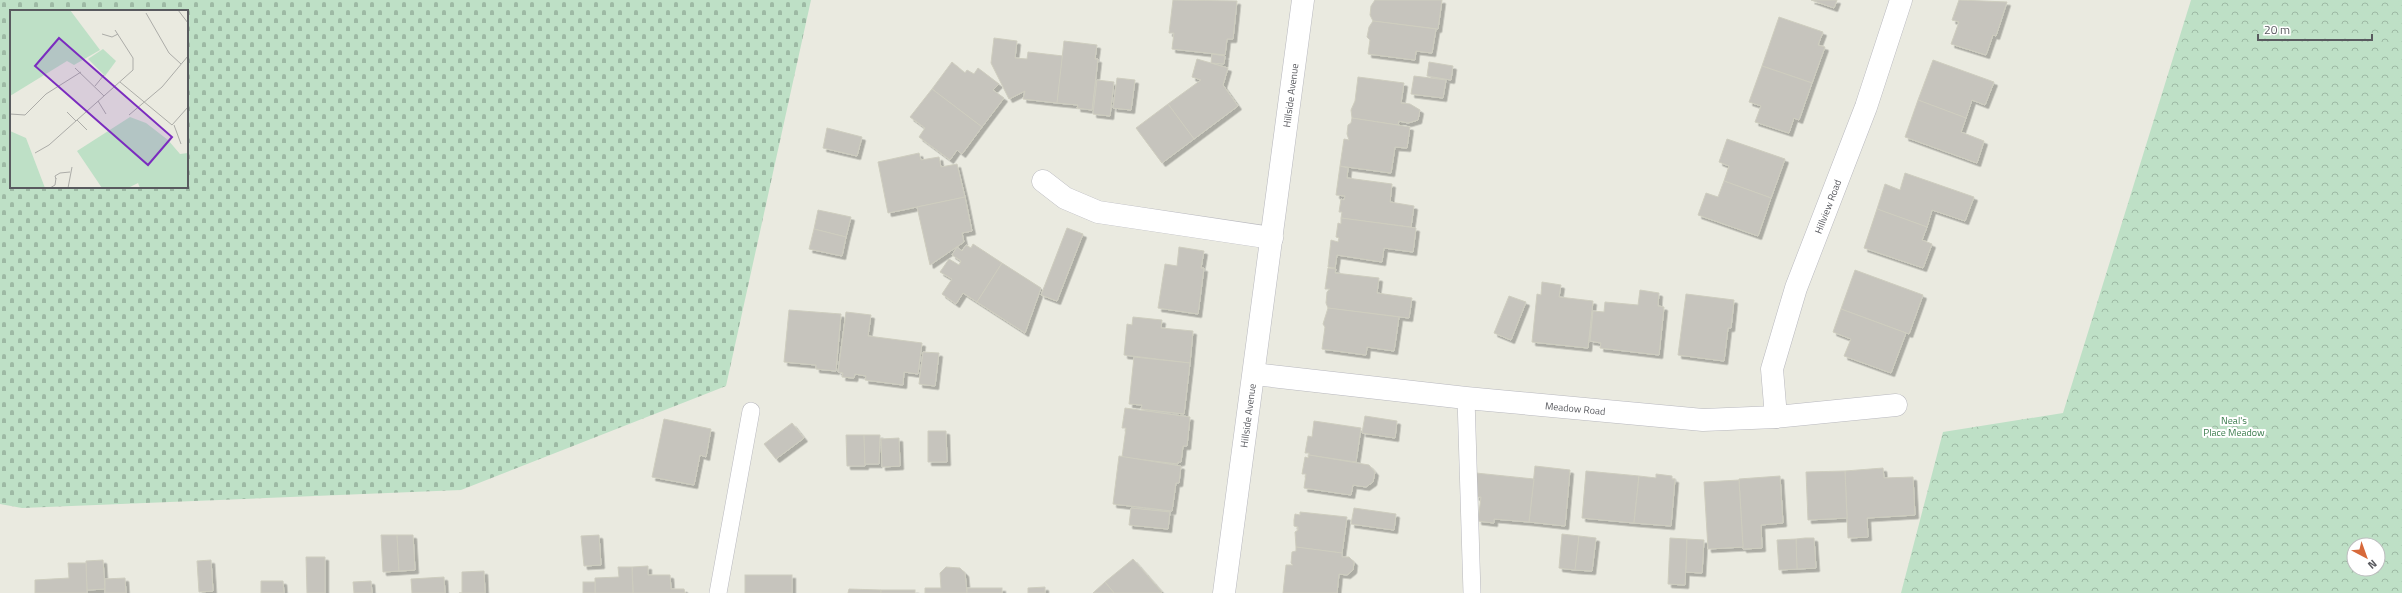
<svg xmlns="http://www.w3.org/2000/svg" width="2402" height="593" viewBox="0 0 2402 593" font-family="'Titillium Web',sans-serif">
  <defs>
    <pattern id="forest-crowns" width="20" height="18" patternUnits="userSpaceOnUse"><rect width="20" height="18" fill="#bee0c6"/><path d="M2 6a3 3 0 1 1 6 0M12 15a3 3 0 1 1 6 0" fill="none" stroke="#9db9a4"/></pattern>
    <pattern id="cemetery-stones" width="16" height="16" patternUnits="userSpaceOnUse"><rect width="16" height="16" fill="#bee0c6"/><path d="M2 7V4a2 2 0 0 1 4 0v3zM10 15v-3a2 2 0 0 1 4 0v3z" fill="#9db9a4"/></pattern>
    <filter id="shadow"><feDropShadow dx="3.5" dy="3.5" stdDeviation="0" flood-color="#0004"/></filter>
  </defs>
  <rect width="100%" height="100%" fill="#eaeae0"/>
  <path fill="url(#forest-crowns)" fill-rule="evenodd" d="M2191,0H2402V593H1901L1943,432L2063,413ZM2354,545H2378V569H2354Z"/>
  <path fill="url(#cemetery-stones)" fill-rule="evenodd" d="M0,0H811L726,386L461,490L22,508L0,504ZM11,11H187V187H11Z"/>
  <g fill="#c6c4bd" stroke="#cecdbf" filter="url(#shadow)">
    <path d="M1173,0L1237,1L1233,39H1227L1225,55L1172,49L1174,33H1169Z"/>
    <path d="M1375,0H1442L1438,29L1373,21L1370,15L1371,6Z"/>
    <path d="M1811,0H1837L1834,8Z"/>
    <path d="M1959,0L2007,2L1996,36L1993,35L1986,55L1951,44L1959,22L1952,20Z"/>
    <path d="M1779,17L1823,32L1818,45L1825,47L1812,83L1762,66Z"/>
    <path d="M1373,21L1436,29L1432,53L1416,51L1415,60L1368,54L1370,40L1367,37L1369,27Z"/>
    <path d="M994,38L1017,41L1015,58L1027,59L1028,52L1063,56L1057,103L1023,99L1025,91L1009,99L991,63Z"/>
    <path d="M1064,41L1097,45L1095,59H1098L1092,110L1077,108L1078,105L1057,103Z"/>
    <path d="M1212,54L1225,56L1224,64L1211,63Z"/>
    <path d="M1197,59L1228,68L1223,85L1238,106L1194,139L1168,104L1201,80L1192,77Z"/>
    <path d="M1933,60L1994,82L1985,105L1972,100L1966,118L1918,100Z"/>
    <path d="M952,62L965,73L967,70L974,74L978,68L999,84L993,90L1004,98L982,127L932,89Z"/>
    <path d="M1429,62L1453,66L1451,80L1427,76Z"/>
    <path d="M1762,66L1812,83L1799,120L1794,118L1789,133L1755,122L1761,106L1749,102Z"/>
    <path d="M1414,76L1446,80L1443,98L1411,94Z"/>
    <path d="M1358,77L1404,83L1401,103L1410,104L1420,110L1418,120L1408,123L1399,121L1398,125L1352,118L1351,110L1355,101Z"/>
    <path d="M1117,78L1135,80L1131,110L1113,108Z"/>
    <path d="M1097,80L1114,82L1110,116L1093,114Z"/>
    <path d="M932,89L982,127L962,154L957,150L950,160L919,137L925,128L910,117Z"/>
    <path d="M1918,100L1966,118L1961,132L1984,141L1977,163L1905,137Z"/>
    <path d="M1168,104L1194,139L1162,163L1136,128Z"/>
    <path d="M1352,118L1410,127L1407,148L1395,147L1391,173L1340,166L1344,139L1349,140L1347,134L1348,125L1351,123Z"/>
    <path d="M827,128L862,137L857,156L823,148Z"/>
    <path d="M1727,139L1785,159L1771,198L1724,181L1729,166L1719,162Z"/>
    <path d="M919,153L921,160L939,157L941,167L957,164L965,197L888,213L878,162Z"/>
    <path d="M1340,166L1348,168L1347,178L1392,184L1390,202L1414,206L1411,227L1341,218L1342,212H1339L1341,199L1344,200L1345,196L1336,195Z"/>
    <path d="M1905,173L1974,197L1965,221L1932,210L1927,227L1877,209L1885,184L1900,190Z"/>
    <path d="M1724,181L1771,198L1758,236L1698,215L1706,193L1718,197Z"/>
    <path d="M965,197L972,231L962,233L964,242L930,265L917,207Z"/>
    <path d="M1877,209L1927,227L1922,240L1932,244L1923,268L1864,248Z"/>
    <path d="M818,210L851,217L846,237L814,229Z"/>
    <path d="M1341,218L1416,228L1413,252L1384,248L1382,262L1337,255L1335,268L1328,267L1331,240L1338,242L1339,238L1336,237L1338,223L1341,224Z"/>
    <path d="M1067,228L1083,234L1057,301L1041,295Z"/>
    <path d="M814,229L846,237L842,256L809,249Z"/>
    <path d="M973,244L1002,263L977,302L963,293L956,304L942,294L952,279L940,272L949,259L959,265L961,261L952,255L957,247L962,251L966,245L971,248Z"/>
    <path d="M1179,247L1204,251L1201,268H1204L1198,314L1158,308L1165,264L1177,266Z"/>
    <path d="M1002,263L1041,288L1025,333L977,302Z"/>
    <path d="M1328,268L1336,269L1335,273L1379,278L1377,293L1412,298L1409,318L1328,308L1326,303L1327,292L1330,289H1325Z"/>
    <path d="M1855,270L1923,295L1909,334L1841,309Z"/>
    <path d="M1542,282L1561,285L1559,297L1593,301L1588,348L1532,342L1537,294L1541,295Z"/>
    <path d="M1640,290L1659,293L1658,306L1664,307L1659,355L1600,348L1601,343L1590,341L1593,311L1604,312L1605,302L1638,305Z"/>
    <path d="M1686,294L1734,300L1731,328H1728L1724,361L1678,355Z"/>
    <path d="M1509,296L1526,302L1511,340L1494,333Z"/>
    <path d="M1328,308L1399,317L1394,351L1367,347L1366,355L1322,349L1325,327L1323,324Z"/>
    <path d="M1841,309L1906,333L1891,373L1844,356L1851,339L1833,332Z"/>
    <path d="M789,310L841,314L836,371L816,369V365L784,362Z"/>
    <path d="M846,312L871,315L868,336L922,343L918,374L904,372L903,385L865,380L866,376L855,374L854,378L842,377L843,373L838,372Z"/>
    <path d="M1133,317L1162,320L1161,328L1193,331L1190,363L1124,355L1127,324L1132,325Z"/>
    <path d="M923,352L939,353L935,386L919,384Z"/>
    <path d="M1134,357L1190,363L1184,414L1141,409L1142,405L1129,404Z"/>
    <path d="M1125,408L1190,417L1187,446H1183L1181,462H1178V464L1122,457L1126,428H1122Z"/>
    <path d="M1365,416L1397,421L1395,438L1362,433Z"/>
    <path d="M664,419L711,429L706,457L700,455L694,485L652,477Z"/>
    <path d="M1314,421L1361,428L1356,462L1309,455V453H1305L1308,436L1312,437Z"/>
    <path d="M792,423L804,438L776,459L764,444Z"/>
    <path d="M928,431H946L947,462H928Z"/>
    <path d="M846,435H864L865,466H847Z"/>
    <path d="M864,435H880L879,464H865Z"/>
    <path d="M899,438L900,466L882,467L881,439Z"/>
    <path d="M1309,455L1369,465L1375,472L1373,482L1366,487L1353,485L1351,495L1304,488L1306,474H1302L1305,457L1308,458Z"/>
    <path d="M1119,456L1181,466L1179,483H1176L1172,511L1113,504Z"/>
    <path d="M1535,466L1570,470L1565,526L1529,522Z"/>
    <path d="M1883,468L1884,478L1913,477L1915,515L1867,518L1868,537L1848,538L1845,471Z"/>
    <path d="M1586,471L1639,476L1634,523L1582,518Z"/>
    <path d="M1845,471L1847,518L1808,520L1806,472Z"/>
    <path d="M1476,473L1534,479L1529,522L1494,519V523L1478,521L1481,497H1476Z"/>
    <path d="M1656,474L1672,476V479H1675L1671,526L1634,523L1639,476L1656,478Z"/>
    <path d="M1780,476L1783,523L1761,525L1762,548L1743,549L1739,479Z"/>
    <path d="M1739,480L1743,547L1708,549L1704,482Z"/>
    <path d="M1131,508L1170,512L1168,529L1129,525Z"/>
    <path d="M1354,508L1396,514L1394,530L1351,524Z"/>
    <path d="M1300,512L1347,517L1342,553L1296,547L1295,532L1298,530V527L1294,526V520L1295,514L1300,515Z"/>
    <path d="M1562,534L1579,536L1575,570L1559,568Z"/>
    <path d="M381,535H397L399,571L383,572Z"/>
    <path d="M397,535H413L415,570L399,571Z"/>
    <path d="M599,535L601,565L584,566L581,536Z"/>
    <path d="M1579,536L1596,538L1592,571L1575,570Z"/>
    <path d="M1670,538L1687,539L1685,585L1668,584Z"/>
    <path d="M1805,538H1814L1816,568L1797,569L1796,539Z"/>
    <path d="M1687,539L1704,540L1702,573L1686,572Z"/>
    <path d="M1796,539L1797,569L1779,570L1777,540Z"/>
    <path d="M1296,547L1342,553V557H1349L1354,562L1353,570L1347,575L1339,574L1337,593H1283L1286,565H1293L1291,563L1292,552L1296,551Z"/>
    <path d="M306,557H325V593H307Z"/>
    <path d="M1133,559L1162,592L1160,593H1114L1105,582Z"/>
    <path d="M103,560L105,589L87,590L86,561Z"/>
    <path d="M211,560L213,591L199,592L197,561Z"/>
    <path d="M68,563H86L87,593H35V580L69,578Z"/>
    <path d="M648,566V575H670L671,589H684L685,593H633L632,567Z"/>
    <path d="M618,567H632L633,593H595V578L619,577Z"/>
    <path d="M946,567L960,568L965,573L967,593H925V588H941L940,573Z"/>
    <path d="M484,571L485,593H459H462V572Z"/>
    <rect x="745" y="575" width="47" height="18"/>
    <path d="M444,577L445,593H412L411,579Z"/>
    <path d="M125,578L126,593H105V579Z"/>
    <path d="M261,581H283L284,593H261Z"/>
    <path d="M371,581L372,593H354L353,582Z"/>
    <rect x="583" y="582" width="12" height="11"/>
    <path d="M1105,582L1114,593H1093Z"/>
    <path d="M1045,587V593H1028V588Z"/>
    <rect x="967" y="588" width="35" height="5"/>
    <path d="M849,589L881,590V593H848Z"/>
    <rect x="881" y="590" width="34" height="3"/>
  </g>
  <g fill="none" stroke-linecap="round" stroke-linejoin="round">
    <defs>
      <g id="lane">
        <path d="M1466,398L1472,593"/>
        <path d="M718,593L751,411"/>
      </g>
      <g id="street">
        <path d="M1043,181L1065,198L1098,212L1272,238"/>
        <path id="s1" d="M1254,374L1466,398L1703,420L1776,417L1896,405"/>
        <path id="s2" d="M1776,417L1772,369L1796,288L1866,107L1901,0"/>
        <path id="s3" d="M1224,593L1303,0"/>
      </g>
    </defs>
    <use href="#lane" stroke="#b8b8be" stroke-width="18"/>
    <use href="#street" stroke="#b8b8be" stroke-width="23"/>
    <use href="#lane" stroke="#fff" stroke-width="17"/>
    <use href="#street" stroke="#fff" stroke-width="22"/>
  </g>
  <g text-anchor="middle" stroke-width="4" stroke-linejoin="round" paint-order="stroke">
    <g font-size="10" fill="#595a5f" stroke="#fff">
      <text dy="4" stroke="none"><textPath href="#s3" startOffset="502">Hillside Avenue</textPath></text>
      <text dy="4" stroke="none"><textPath href="#s2" startOffset="220">Hillview Road</textPath></text>
      <text dy="4" stroke="none"><textPath href="#s1" startOffset="323">Meadow Road</textPath></text>
      <text dy="4" stroke="none"><textPath href="#s3" startOffset="179">Hillside Avenue</textPath></text>
    </g>
    <g font-size="10" fill="#3b7c4d" stroke="#fff">
      <text x="2234" y="424">Neal's<tspan x="2234" dy="12">Place Meadow</tspan></text>
    </g>
  </g>
  <g transform="translate(10 10)">
    <rect width="178" height="178" fill="#eaeae0"/>
    <path d="M0,0H60L90,40L64,55L57,51L0,86ZM0,121L16,128L35,178H0Z" fill="#bee0c6"/>
    <path d="M120,107L136,113L158,130L170,144L178,143V178H130L128,173L118,178H92L67,141Z" fill="#bee0c6"/>
    <path d="M93,39L106,51L95,66L78,49Z" fill="#bee0c6"/>
    <path fill="none" stroke="#acaca8" stroke-width="1" d="M168,0L178,13M136,3L159,43L171,54M92,24L102,27L108,24M65,58L94,86M110,72L162,115L178,97M85,76L94,65M88,91L96,104M57,102L66,111M0,104L15,105L36,84L71,62M119,105L152,77L178,46M67,110L77,120M164,115L171,134M25,143L39,135L123,60V48L105,20M46,169L45,166L50,163L60,162M40,178L45,175L46,168M58,178L62,157"/>
    <path fill="#7b2cbf" fill-opacity="0.15" stroke="#7b2cbf" stroke-width="2" d="M49,28L162,127L138,155L25,56Z"/>
    <rect width="178" height="178" fill="none" stroke="#595a5f" stroke-width="2"/>
  </g>
  <g transform="translate(2366 557) rotate(139)"><circle r="19" fill="#ffffff" stroke="#bdbdbf"/>
  <path d="M0-3L7 15L0 10L-7 15Z" fill="#d7693a"/>
  <text y="-6" font-size="11" font-weight="bold" text-anchor="middle" fill="#595a5f">N</text>
  </g>
  <path d="M2258 34v6h114v-6" fill="none" stroke="#595a5f" stroke-width="2"/>
  <text x="2264" y="34" font-size="12" fill="#595a5f" stroke="#ffffff" stroke-width="3" paint-order="stroke">20 m</text>
</svg>
